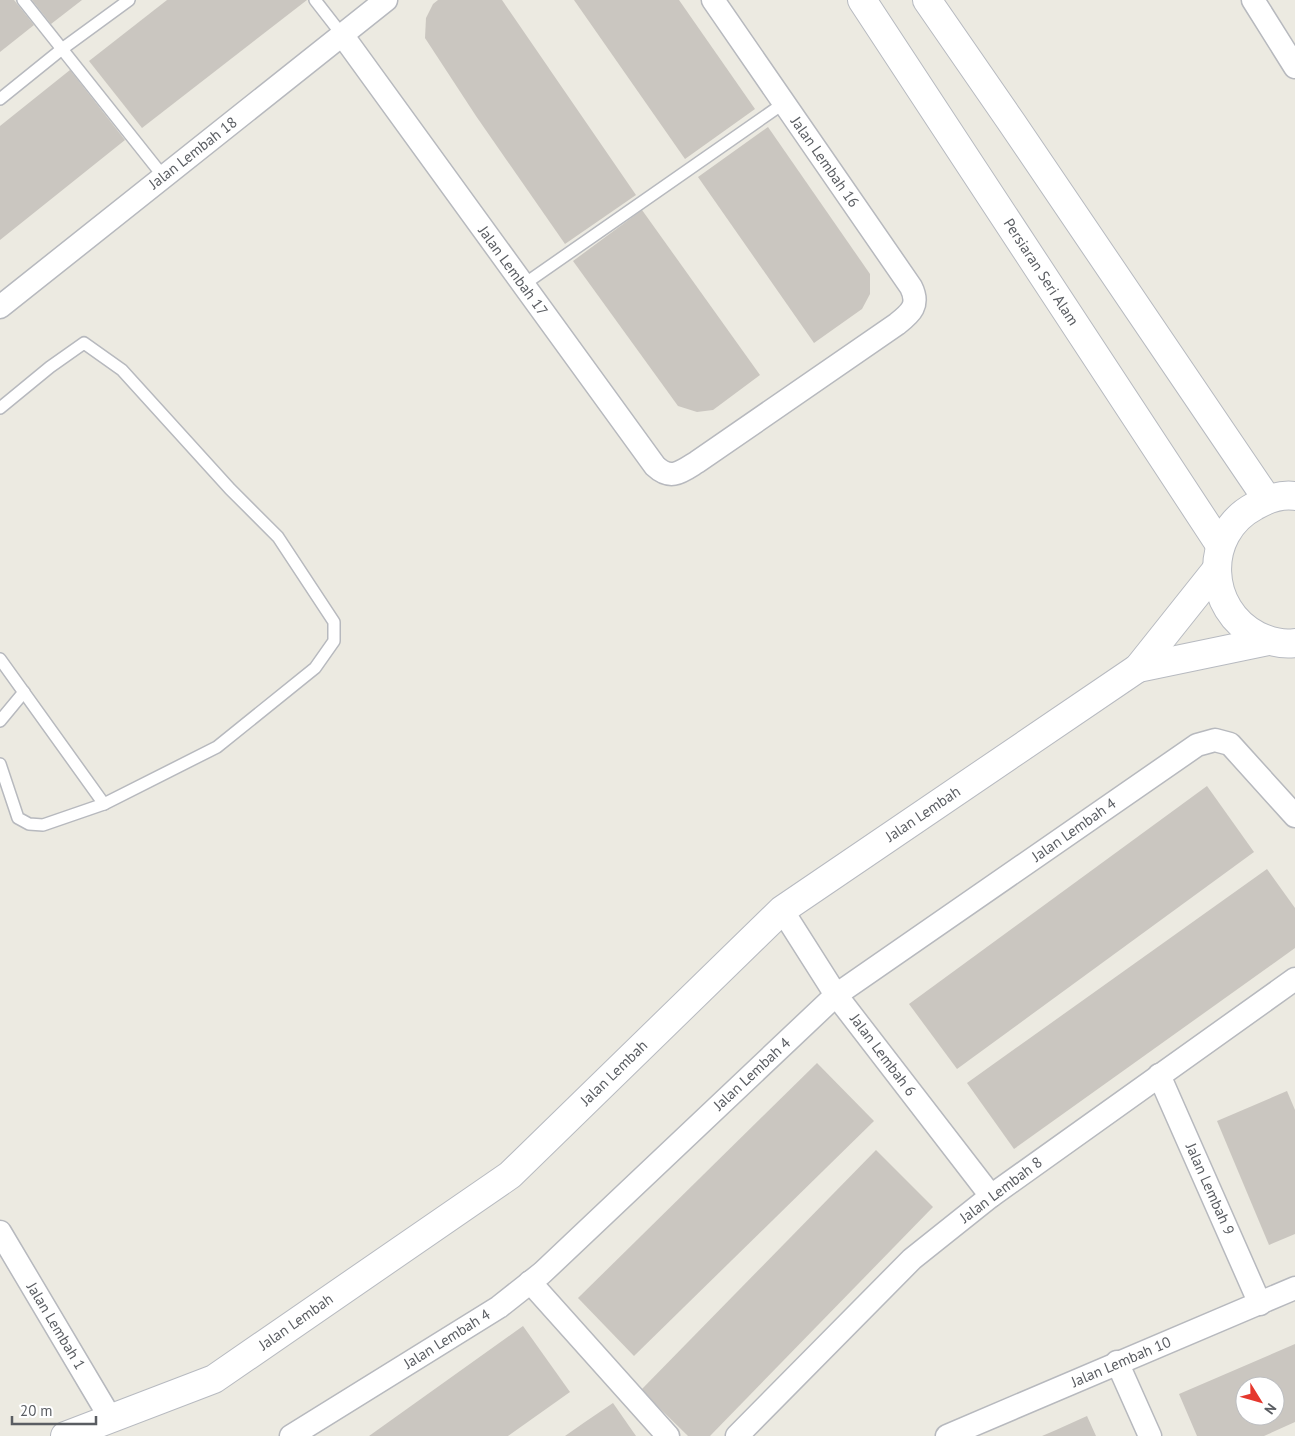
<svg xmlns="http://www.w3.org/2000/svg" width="1295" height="1436" viewBox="0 0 1295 1436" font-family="'PT Sans',sans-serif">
  <rect width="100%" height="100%" fill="#eceae1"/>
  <g fill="#cac6c0" fill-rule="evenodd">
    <path d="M0,0H14L34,25L0,52Z"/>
    <path d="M32,0H82L51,24Z"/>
    <path d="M167,0H307L142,128L89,61Z"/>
    <path d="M438,0H502L636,195L565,244L476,116L425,38L426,18L433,4Z"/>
    <path d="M574,0H679L755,109L685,159Z"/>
    <path d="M70,70L125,140L0,240V126Z"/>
    <path d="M768,127L870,274V294L862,309L814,343L698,177Z"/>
    <path d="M642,210L760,375L713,410L697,412L678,406L573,261Z"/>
    <path d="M1207,786L1254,852L957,1069L909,1004Z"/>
    <path d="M1267,869L1295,908V948L1014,1149L967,1083Z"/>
    <path d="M817,1063L874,1121L634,1356L578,1298Z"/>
    <path d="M1287,1091L1295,1110V1234L1269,1245L1217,1121Z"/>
    <path d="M876,1150L933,1207L710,1436H688L641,1390Z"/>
    <path d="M523,1326L570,1392L508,1436H369Z"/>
    <path d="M1295,1344V1422L1264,1436H1197L1179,1394ZM1245,1386H1275V1416H1245Z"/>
    <path d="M613,1403L636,1436H565L585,1422Z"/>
    <path d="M1087,1416L1096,1436H1042L1056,1430Z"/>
  </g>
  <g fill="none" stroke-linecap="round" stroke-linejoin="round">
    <defs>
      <g id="lane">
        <path d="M23,0L163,176"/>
        <path d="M315,0L343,36"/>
        <path d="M0,99L62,49L129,0"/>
        <path d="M523,285L784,103"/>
        <path d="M0,408L50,367L84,343L122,370L230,489L278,537L334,622V641L315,668L217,747L104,804L43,825L29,824L18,818L0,764"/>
        <path d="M0,659L104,804"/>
        <path d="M0,721L24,692"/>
      </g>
      <g id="street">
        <path d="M1253,0L1295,67"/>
        <path d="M343,36L655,466C671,481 681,472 697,462L897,324C911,313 920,305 911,287L713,0"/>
        <path d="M0,307L386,0"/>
        <path d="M782,910L836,995L991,1196"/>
        <path d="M1159,1075L1260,1304"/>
        <path d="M0,1232L111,1419"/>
        <path d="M530,1282L668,1436"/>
        <path d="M1117,1362L1150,1436"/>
        <path d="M291,1436L499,1307L542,1273L836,995L1197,745L1215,740L1230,744L1295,816"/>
        <path d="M737,1436L912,1259L991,1196L1295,979"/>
        <path d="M947,1436L1295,1288"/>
      </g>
      <g id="secondary">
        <path d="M862,0L1220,545"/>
        <path d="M927,0L1012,123L1267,499"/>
        <path d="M1295,496C1281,494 1267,499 1255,506C1202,534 1206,610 1258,636C1269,641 1283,645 1295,643"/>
        <path d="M1138,668L1268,641"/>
        <path d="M65,1436L214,1379L510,1175L782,910L1138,668L1216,570"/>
      </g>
    </defs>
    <use href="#lane" stroke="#b7b9be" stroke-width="14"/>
    <use href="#street" stroke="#b7b9be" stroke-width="25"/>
    <use href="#secondary" stroke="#b7bac0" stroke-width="30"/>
    <use href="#lane" stroke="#fff" stroke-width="11"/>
    <use href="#street" stroke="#fff" stroke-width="22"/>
    <use href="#secondary" stroke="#fff" stroke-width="28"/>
  </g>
  <g text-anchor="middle" stroke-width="4.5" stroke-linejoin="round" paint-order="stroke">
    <g font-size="15" fill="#5a5d62" stroke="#fff">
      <text transform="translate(193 153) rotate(-38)" y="5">Jalan Lembah 18</text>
      <text transform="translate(825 162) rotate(55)" y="5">Jalan Lembah 16</text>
      <text transform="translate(513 271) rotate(54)" y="5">Jalan Lembah 17</text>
      <text transform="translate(1041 272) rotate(57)" y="5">Persiaran Seri Alam</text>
      <text transform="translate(923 814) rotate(-34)" y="5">Jalan Lembah</text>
      <text transform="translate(1074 830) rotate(-35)" y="5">Jalan Lembah 4</text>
      <text transform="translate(883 1055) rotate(53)" y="5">Jalan Lembah 6</text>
      <text transform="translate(614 1073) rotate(-44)" y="5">Jalan Lembah</text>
      <text transform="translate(752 1074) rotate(-43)" y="5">Jalan Lembah 4</text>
      <text transform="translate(1210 1189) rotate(66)" y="5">Jalan Lembah 9</text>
      <text transform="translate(1001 1190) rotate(-37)" y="5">Jalan Lembah 8</text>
      <text transform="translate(296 1322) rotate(-35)" y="5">Jalan Lembah</text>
      <text transform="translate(56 1326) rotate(59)" y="5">Jalan Lembah 1</text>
      <text transform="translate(447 1339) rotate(-32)" y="5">Jalan Lembah 4</text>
      <text transform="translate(1121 1362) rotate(-23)" y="5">Jalan Lembah 10</text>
    </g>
  </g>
  <g transform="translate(1260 1401) rotate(127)"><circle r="24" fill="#ffffff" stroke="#bdbec0"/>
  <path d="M0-4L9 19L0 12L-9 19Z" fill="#e5382e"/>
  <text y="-8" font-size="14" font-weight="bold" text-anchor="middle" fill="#5a5d62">N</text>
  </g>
  <path d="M12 1416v8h84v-8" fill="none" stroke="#5a5d62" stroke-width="2.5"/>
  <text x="20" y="1416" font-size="15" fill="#5a5d62" stroke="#ffffff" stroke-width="4" paint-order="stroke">20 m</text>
</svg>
